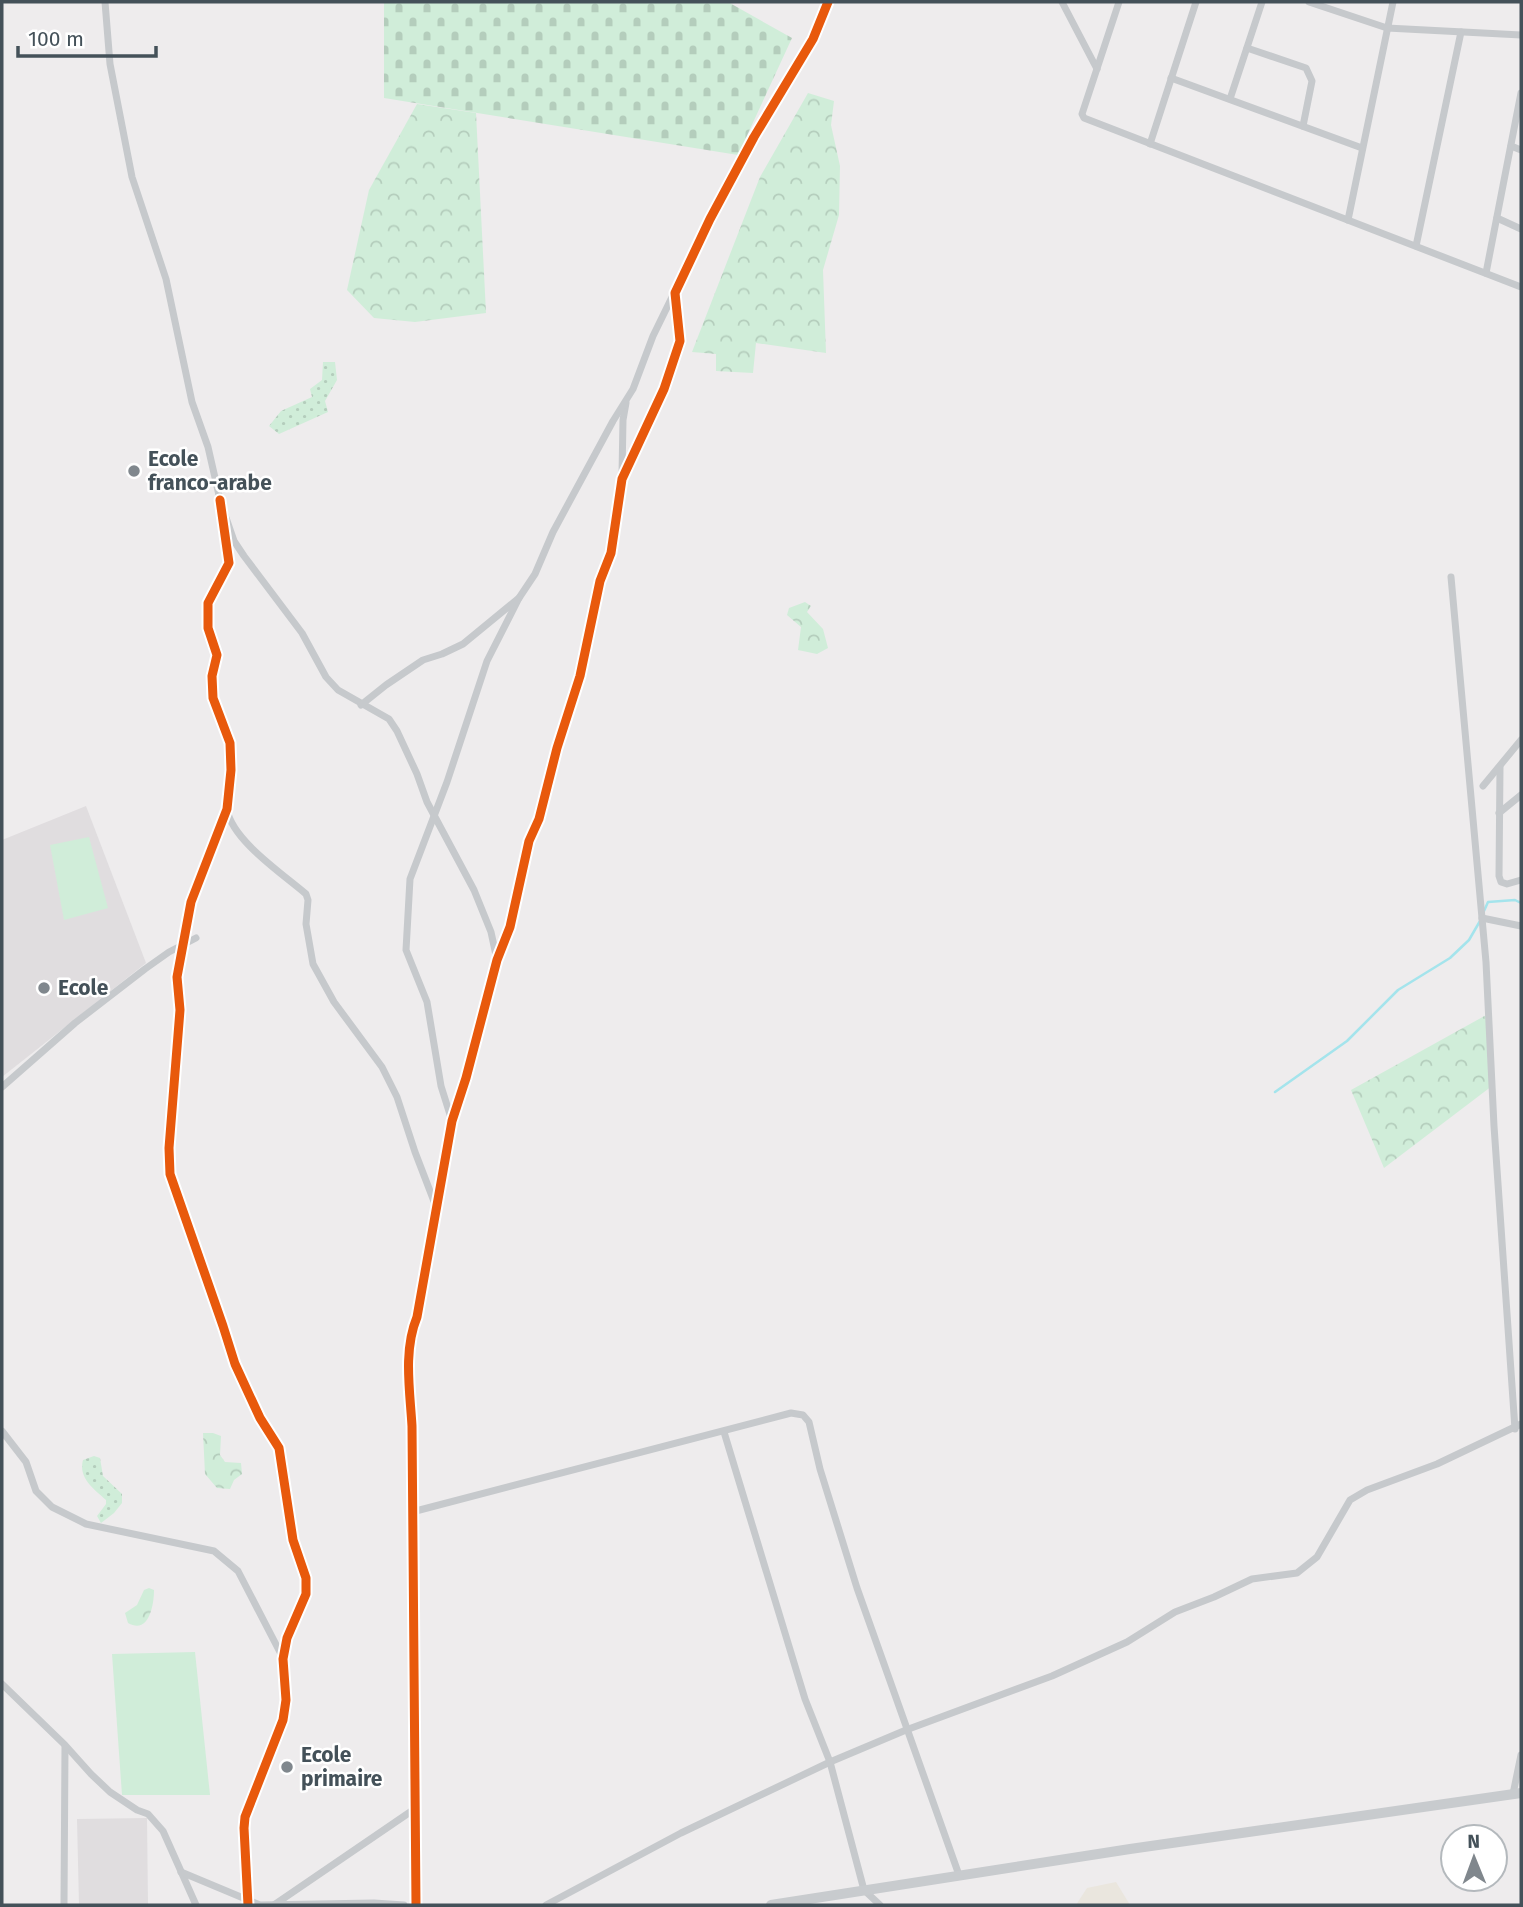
<svg xmlns="http://www.w3.org/2000/svg" width="1523" height="1907" viewBox="0 0 1523 1907" font-family="'Fira Sans',sans-serif">
  <defs>
    <pattern id="grass-dots" width="8" height="8" patternUnits="userSpaceOnUse" patternTransform="scale(1.75)"><rect width="8" height="8" fill="#d0edd9"/><path d="M2 2h.1M6 6h.1" fill="none" stroke="#b4cdbc" stroke-width="1.8" stroke-linecap="round"/></pattern>
    <pattern id="forest-crowns" width="20" height="18" patternUnits="userSpaceOnUse" patternTransform="scale(1.75)"><rect width="20" height="18" fill="#d0edd9"/><path d="M2 6a3 3 0 1 1 6 0M12 15a3 3 0 1 1 6 0" fill="none" stroke="#b4cdbc"/></pattern>
    <pattern id="cemetery-stones" width="16" height="16" patternUnits="userSpaceOnUse" patternTransform="scale(1.75)"><rect width="16" height="16" fill="#d0edd9"/><path d="M2 7V4a2 2 0 0 1 4 0v3zM10 15v-3a2 2 0 0 1 4 0v3z" fill="#b4cdbc"/></pattern>
  </defs>
  <rect width="100%" height="100%" fill="#eeeced"/>
  <path fill="#eae6de" d="M1116,1882L1130,1905H1076L1087,1888Z"/>
  <g fill="#e0dddf">
    <path d="M86,806L146,963L2,1077V840Z"/>
    <path d="M147,1818L148,1905H79L77,1819Z"/>
  </g>
  <g fill="url(#grass-dots)">
    <path d="M323,362H335L337,380L325,401L328,412L279,434L269,426L281,411L312,397L310,389L322,380Z"/>
    <path d="M94,1456L100,1458L103,1476L122,1494V1503L114,1513L101,1523L97,1516L106,1504V1500C94,1489 78,1478 83,1460Z"/>
  </g>
  <g fill="url(#forest-crowns)">
    <path d="M808,93L834,101L831,125L840,166L839,215L823,270L826,353L756,343L753,373L716,371V354L692,352L760,177Z"/>
    <path d="M417,104L476,113L486,313L415,322L374,318L347,290L369,190Z"/>
    <path d="M805,602L811,606L807,612L823,629L828,648L817,654L798,650L801,627L787,615L789,608Z"/>
    <path d="M1488,1014L1492,1086L1384,1168L1351,1090Z"/>
    <path d="M203,1433H213L221,1436L220,1455L225,1462L241,1463L242,1474L234,1480L230,1489L217,1488L205,1474Z"/>
    <path d="M149,1588L154,1590C154,1605 149,1635 128,1623L125,1613L137,1605L144,1590Z"/>
  </g>
  <path fill="url(#cemetery-stones)" d="M384,2H728L792,38L738,155L384,98Z"/>
  <g fill="#d0edd9">
    <path d="M89,837L108,908L64,920L50,845Z"/>
    <path d="M195,1652L210,1795H122L112,1654Z"/>
  </g>
  <g fill="none" stroke-linecap="round" stroke-linejoin="round">
    <g stroke="#a4e4ec" stroke-width="2.5">
      <path d="M1484,911L1488,902L1515,900L1521,903"/>
      <path d="M1275,1092L1347,1041L1398,990L1450,958L1469,940L1480,921"/>
    </g>
    <g stroke="#c6c9cc" stroke-width="7">
      <path d="M105,2L110,64L132,177L166,279L192,402L208,447L221,504"/>
      <path d="M1062,2L1097,69"/>
      <path d="M1119,2L1082,114L1084,118L1521,287"/>
      <path d="M1309,2L1387,28L1521,35"/>
      <path d="M1247,48L1306,68L1312,81L1303,126"/>
      <path d="M1171,78L1362,148"/>
      <path d="M1230,99L1262,2"/>
      <path d="M1150,144L1196,2"/>
      <path d="M1511,146L1521,150"/>
      <path d="M1497,218L1521,229"/>
      <path d="M1348,220L1393,2"/>
      <path d="M1416,246L1461,32"/>
      <path d="M1486,273L1521,93"/>
      <path d="M622,475L623,420L626,403"/>
      <path d="M220,500L229,563L208,603V628L217,655L212,676L213,698L230,743L231,770L227,809L191,902L177,977L180,1010L169,1148L170,1174L223,1326L235,1364L260,1418L279,1448L293,1540L306,1578V1594L287,1638L283,1659L286,1700L283,1720L245,1817L244,1828L248,1905"/>
      <path d="M225,515L234,541L244,556L302,633L326,677L338,690L389,719L397,731L417,774L427,802L474,890L491,932L497,960"/>
      <path d="M1451,577L1486,962L1494,1126L1515,1429"/>
      <path d="M361,705L386,685L423,660L442,654L463,644L519,598L535,574L553,532L613,421L633,389L653,336L674,293"/>
      <path d="M1500,767L1499,876L1501,882L1507,884L1521,880"/>
      <path d="M1483,786L1521,740"/>
      <path d="M227,810C233,841 283,874 306,894L308,900L306,924L313,964L334,1002L382,1067L397,1097L415,1152L435,1204"/>
      <path d="M1499,813L1521,795"/>
      <path d="M1482,918L1521,926"/>
      <path d="M2,1087L75,1023L145,969L169,952L196,938"/>
      <path d="M452,1121L441,1086L427,1002L406,950L410,879L447,782L487,661L519,598"/>
      <path d="M2,1431L26,1462L36,1491L52,1507L86,1524L214,1551L238,1571L283,1658"/>
      <path d="M724,1432L805,1699L830,1762L864,1890L880,1905"/>
      <path d="M412,1512L791,1413L803,1415L809,1422L820,1469L857,1588L959,1875"/>
      <path d="M2,1684L65,1745L91,1774L110,1792L137,1810L148,1814L163,1831L196,1905"/>
      <path d="M1513,1794L1521,1755"/>
      <path d="M181,1872L260,1905L374,1903L404,1905"/>
      <path d="M64,1905L65,1746"/>
      <path d="M274,1905L416,1808"/>
      <path d="M416,1905L412,1426C410,1391 403,1351 417,1317L452,1121L466,1078L497,960L510,927L529,841L539,819L557,748L580,676L600,581L611,553L622,479L664,389L680,341L675,293L710,219L754,137L813,39L828,2"/>
      <path d="M546,1905L681,1833L830,1762L906,1730L1052,1676L1127,1642L1175,1612L1214,1597L1252,1579L1297,1573L1317,1557L1350,1500L1367,1490L1437,1464L1521,1424"/>
    </g>
    <path stroke="#c8cbce" stroke-width="10" d="M771,1905L1130,1849L1521,1793"/>
    <defs>
      <g id="cycleway">
        <path d="M220,500L229,563L208,603V628L217,655L212,676L213,698L230,743L231,770L227,809L191,902L177,977L180,1010L169,1148L170,1174L223,1326L235,1364L260,1418L279,1448L293,1540L306,1578V1594L287,1638L283,1659L286,1700L283,1720L245,1817L244,1828L248,1905"/>
        <path d="M416,1905L412,1426C410,1391 403,1351 417,1317L452,1121L466,1078L497,960L510,927L529,841L539,819L557,748L580,676L600,581L611,553L622,479L664,389L680,341L675,293L710,219L754,137L813,39L828,2"/>
      </g>
    </defs>
    <use href="#cycleway" stroke="#fff" stroke-width="13"/>
    <use href="#cycleway" stroke="#e8590c" stroke-width="9"/>
  </g>
  <g fill="#80878d" stroke="#fff" stroke-width="2.5">
    <circle cx="134" cy="471" r="7"/>
    <circle cx="44" cy="988" r="7"/>
    <circle cx="287" cy="1767" r="7"/>
  </g>
  <g text-anchor="middle" stroke-width="5" stroke-linejoin="round" paint-order="stroke">
    <g font-size="21" font-weight="bold" fill="#445159" stroke="#fff" text-anchor="start">
      <text x="148" y="466">Ecole<tspan x="148" dy="24">franco-arabe</tspan></text>
      <text x="58" y="995">Ecole</text>
      <text x="301" y="1762">Ecole<tspan x="301" dy="24">primaire</tspan></text>
    </g>
  </g>
  <rect width="1523" height="1907" fill="none" stroke="#445159" stroke-width="7"/>
  <g transform="translate(1474 1858) rotate(359)"><circle r="33" fill="#ffffff" stroke="#b4b9bd" stroke-width="2"/>
  <path d="M0-5L12 26L0 18L-12 26Z" fill="#80878d"/>
  <text y="-10" font-size="19" font-weight="bold" text-anchor="middle" fill="#445159">N</text>
  </g>
  <path d="M18 46v10h138v-10" fill="none" stroke="#445159" stroke-width="3.5"/>
  <text x="28" y="46" font-size="21" fill="#445159" stroke="#ffffff" stroke-width="5" paint-order="stroke">100 m</text>
</svg>
